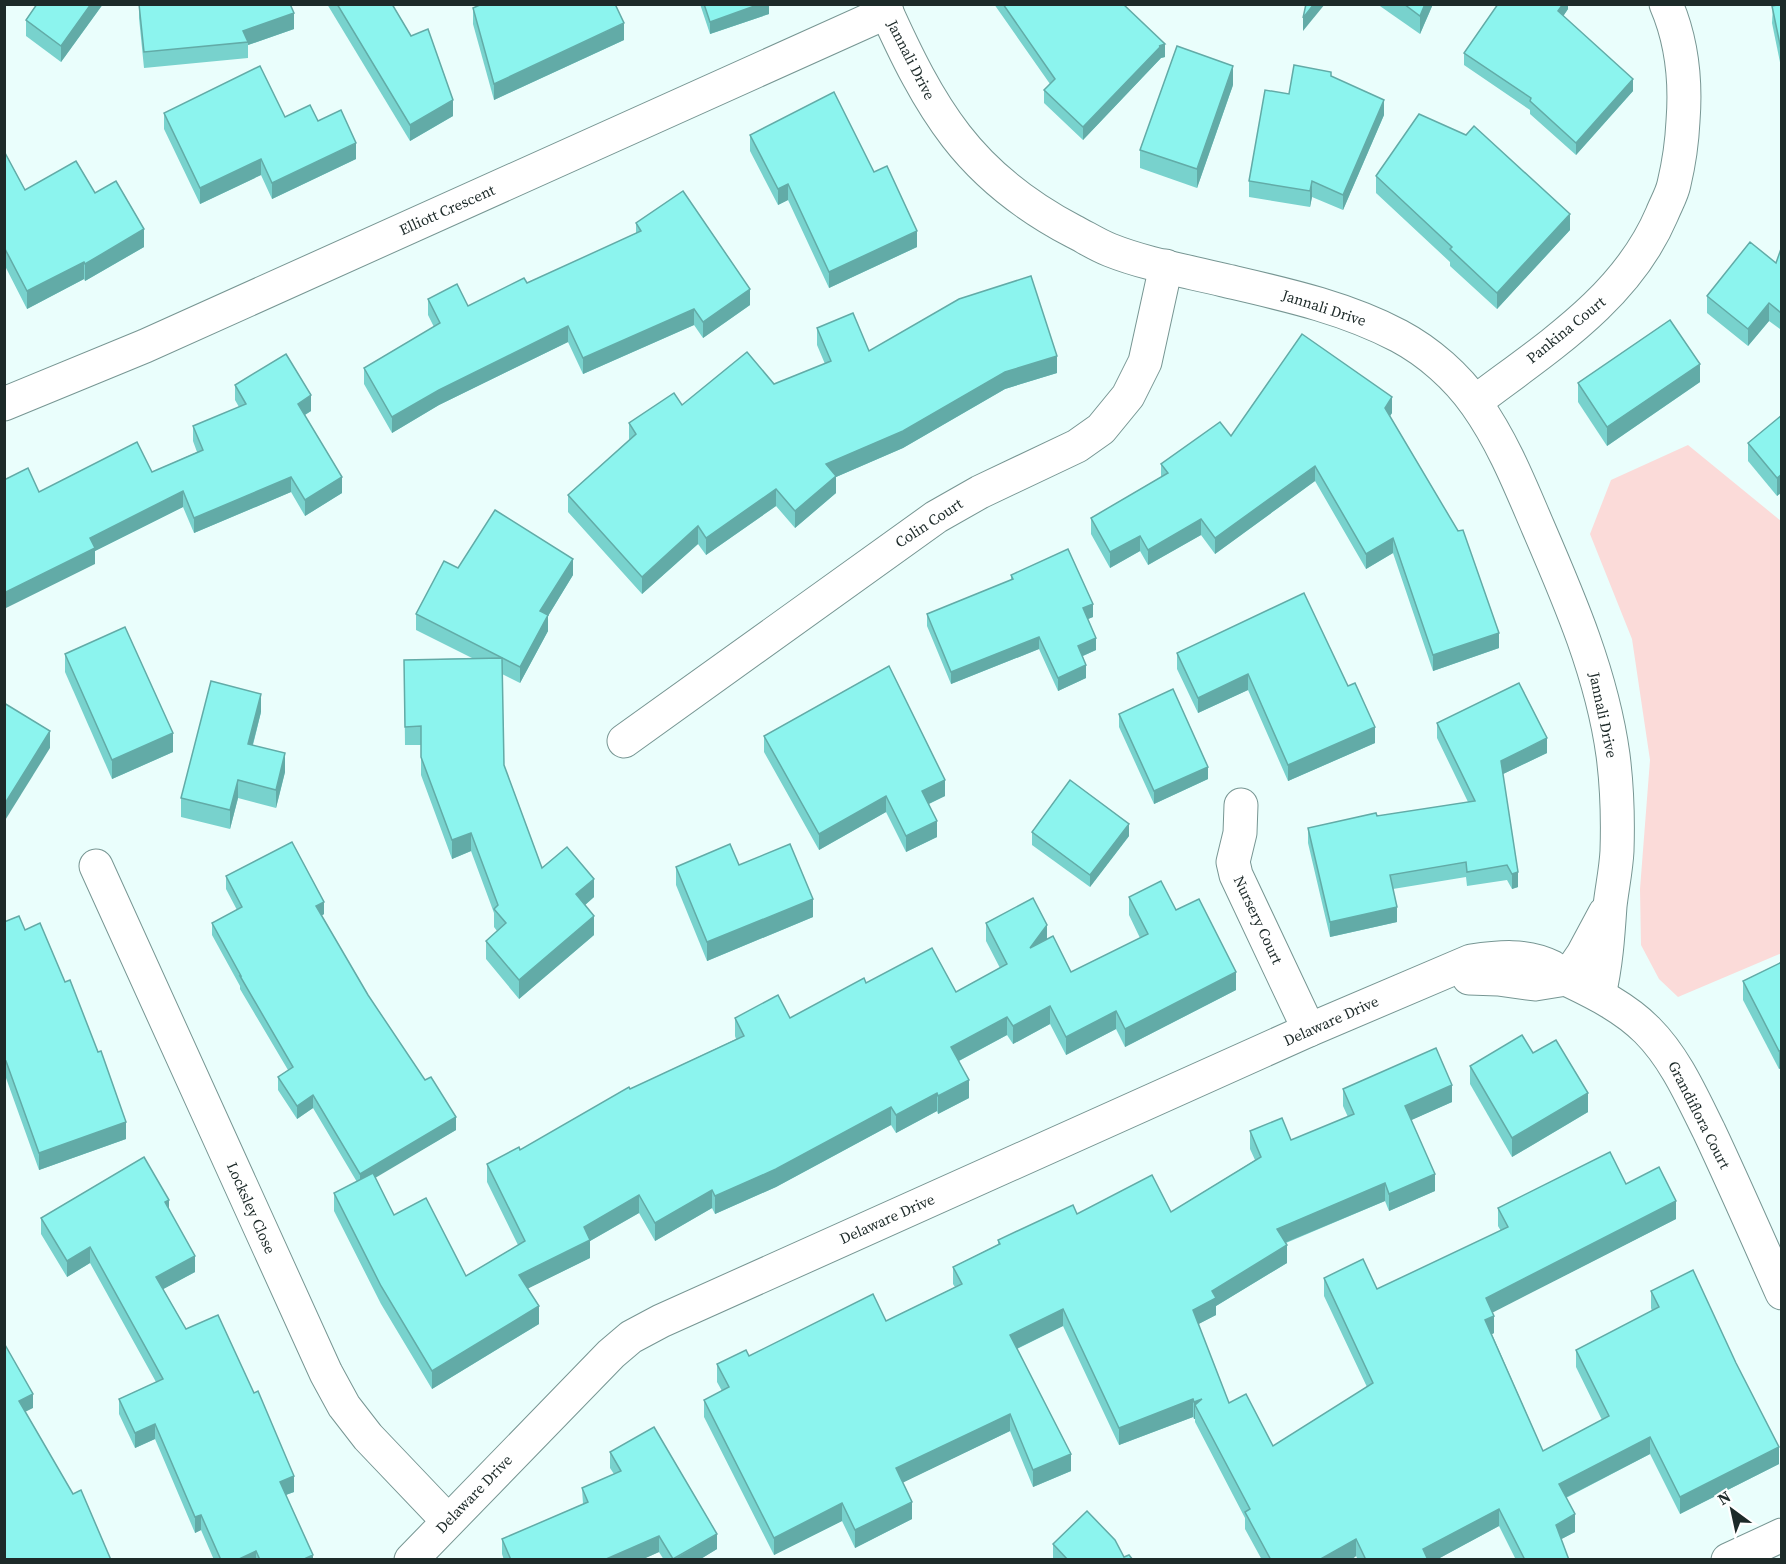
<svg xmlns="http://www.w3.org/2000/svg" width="1786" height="1564" viewBox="0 0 1786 1564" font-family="'Source Serif 4',serif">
  <rect width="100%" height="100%" fill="#eafefc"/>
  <path fill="#fbdbd9" d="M1688,445L1781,521L1782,953L1678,997L1659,979L1641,945L1640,889L1650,760L1632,639L1590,534L1611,480Z"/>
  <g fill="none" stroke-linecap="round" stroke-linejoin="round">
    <defs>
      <g id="minor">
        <path d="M883,4C930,109 968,176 1073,231C1085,237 1097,245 1110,250C1145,264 1186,271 1223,280C1283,294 1344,307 1399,336C1429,352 1457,377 1476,404C1503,442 1520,485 1538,527C1570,601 1602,675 1613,755C1617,786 1618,820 1617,851C1616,870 1612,888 1610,906C1608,936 1606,965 1599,995"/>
        <path d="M1475,402C1546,348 1626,299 1662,214C1666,204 1672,194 1674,184C1679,163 1682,142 1683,121C1686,82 1682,41 1666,4"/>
        <path d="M4,404L145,346L887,12"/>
        <path d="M624,741L936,517L980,492L1077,446L1101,429L1128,396L1145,362L1166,266"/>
        <path d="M1241,805L1240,833L1233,862L1236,875L1309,1030"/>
        <path d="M96,866L326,1373L344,1406L368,1437L448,1521"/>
        <path d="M1469,978L1498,979L1535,984L1566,979"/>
        <path d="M1566,979L1583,954L1605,913"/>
        <path d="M411,1560L611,1354L631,1337L661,1321L1309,1030L1471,961C1499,957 1526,954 1552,967C1558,971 1563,977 1570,981C1597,994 1625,1008 1647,1030C1675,1058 1691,1095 1709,1131C1734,1184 1758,1239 1782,1293"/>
        <path d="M1728,1560L1782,1535"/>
      </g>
    </defs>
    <use href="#minor" stroke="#779693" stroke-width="35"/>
    <use href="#minor" stroke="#fff" stroke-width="33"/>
  </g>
  <g fill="#78d2cd">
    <path d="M37,4H103L61,62L26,36V20Z"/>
    <path d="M139,4L294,29L248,45V58L144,68L139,18Z"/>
    <path d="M327,4H392L453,116L410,141Z"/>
    <path d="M700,4H769V14L710,34Z"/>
    <path d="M994,4H1123L1165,57L1161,58L1083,140L1044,103V90L1050,84Z"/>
    <path d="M1377,4H1433L1420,34Z"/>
    <path d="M1568,4V9L1563,16L1633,91L1576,155L1530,114V110L1464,65V53Z"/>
    <path d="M1773,4H1782V72L1772,23Z"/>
    <path d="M473,8L624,40L494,100L473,24Z"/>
    <path d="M1331,76L1384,115L1343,210L1312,197L1310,207L1249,197V181L1289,94Z"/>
    <path d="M1233,85L1197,188L1140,168V150Z"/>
    <path d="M164,113L285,117L318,121L356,159L272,199L261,175L200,204L164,129Z"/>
    <path d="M750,135L874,172L917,247L829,288L788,200L778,205L750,151Z"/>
    <path d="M4,151L25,190L95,193L144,247L85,281L84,279L27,309L4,264Z"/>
    <path d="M1376,176L1570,230L1497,309L1450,266V262L1376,193Z"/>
    <path d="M636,223L750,305L703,338L694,325L583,374L568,342L439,405L392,433L364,384V368L434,327L428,315V299L468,306L527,283L636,234Z"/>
    <path d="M1782,246V328L1780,329L1769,321L1748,346L1707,313V296L1776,263Z"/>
    <path d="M817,328L869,351L1057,373L1005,389L903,448L836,477V493L795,528L776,506L706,555L698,544L642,594L568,512V495L629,440V423L682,405L774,384L825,364L817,345Z"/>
    <path d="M1700,382L1607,446L1578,402V383Z"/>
    <path d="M235,385L311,411L305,415L342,493L305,516L291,492L194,533L183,507L95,551V564L39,492L152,472L197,452L193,441V426L239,407L235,400Z"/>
    <path d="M1392,413L1390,416L1499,648L1433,671L1393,553L1366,569L1315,481L1215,554L1201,535L1148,565L1140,551L1110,568L1091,534V518L1161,477V464L1231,436Z"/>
    <path d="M1782,415V492L1777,496L1748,461V443Z"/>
    <path d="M458,568L573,575L548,616V631L520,683L502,674L504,765L542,868L594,897L585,905L594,935L519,999L486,959V941L497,931L494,927V913L471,851L452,859L421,775V745H405L404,660L472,658L416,630V614Z"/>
    <path d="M1011,575L1093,617L1088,619L1096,650L1083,656L1086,678L1058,691L1039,649L951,684L927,626V614L1011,580Z"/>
    <path d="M1177,653L1348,686L1375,743L1288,781L1248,690L1198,713L1177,669Z"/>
    <path d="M65,654L173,752L112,779L65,672Z"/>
    <path d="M261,712L253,745L285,772L276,808L238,798L230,829L181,817V798Z"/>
    <path d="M1119,714L1208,779L1154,804L1119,727Z"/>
    <path d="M1437,723L1547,753L1503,774L1518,887L1512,889L1507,880L1467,886L1466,877L1393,889L1397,922L1330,937L1308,843V828L1377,816L1468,802L1437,738Z"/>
    <path d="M764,736L945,796L929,804L937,837L906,852L886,812L819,850L764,752Z"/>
    <path d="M1032,832L1129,836L1090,887L1032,845Z"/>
    <path d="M739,865L813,917L707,961L676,885V867Z"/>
    <path d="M226,876L324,914L321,916L368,995L456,1130L375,1177L394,1215L466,1276L518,1245L487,1182V1164L520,1150L630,1089L736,1039L735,1036V1018H790L866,983L956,992L1000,968L986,941V923L1047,939L1071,972L1140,938L1129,915V897L1176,910L1236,990L1125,1047L1116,1029L1066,1055L1050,1024L1013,1044L1007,1035L959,1061L969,1098L938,1114L937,1111L896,1133L891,1125L776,1187L715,1214L712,1208L655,1241L639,1213L590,1241V1258L528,1288L539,1324L432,1389L381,1304L334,1211V1193L357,1182L313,1108L297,1119L278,1090V1077L288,1070L240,989V986L212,935V923L237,910L226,889Z"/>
    <path d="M4,922L25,930L126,1139L39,1170L6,1078H4Z"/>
    <path d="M1782,962L1779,1069L1743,1000V981Z"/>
    <path d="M1533,1053L1588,1112L1512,1157L1470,1084V1066Z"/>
    <path d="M1343,1089L1452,1102L1411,1120L1435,1191L1389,1211L1385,1201L1286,1243L1287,1263L1216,1306V1315L1198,1324L1229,1403L1273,1446L1367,1387L1324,1296V1278L1377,1289L1501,1231L1498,1226V1208L1626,1184L1676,1219L1492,1312L1494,1333L1492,1334L1543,1451L1602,1420L1576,1367V1350L1652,1311L1651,1308V1291L1779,1464L1680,1514L1650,1454L1566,1498L1575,1532L1561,1539L1569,1560H1516L1499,1526L1436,1560H1358L1356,1556L1351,1560H1262L1245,1529V1518L1195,1422V1419H1194L1193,1417L1119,1445L1063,1326L1017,1349L1071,1471L1033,1487L1010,1431L903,1482L912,1519L855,1548L842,1521L774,1555L704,1417V1400L722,1391L717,1382V1364L886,1321L955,1287L953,1284V1267L998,1244V1240L1077,1214L1171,1212L1255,1160L1250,1149V1131L1291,1140L1348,1117L1343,1106Z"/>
    <path d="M169,1210L195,1272L163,1289L186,1329L294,1492L286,1495L313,1560H214L201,1530L195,1533L155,1439L135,1448L119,1414V1399L156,1382L90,1263L67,1277L41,1234V1218Z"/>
    <path d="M610,1452L717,1549L699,1560H664L659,1552L641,1560H504L502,1554V1539L583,1504L582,1488L614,1474L610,1468Z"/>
    <path d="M1053,1544L1124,1557L1133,1560H1053Z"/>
  </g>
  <g fill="#62aba7">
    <path d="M91,4H103L61,62V46Z"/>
    <path d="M760,4H769V14L710,34V22Z"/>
    <path d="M1314,4H1325L1303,31V18Z"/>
    <path d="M1425,4H1433L1420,34V16Z"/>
    <path d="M1563,4H1568V9L1558,24V11Z"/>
    <path d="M294,13V29L248,45V42L243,31Z"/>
    <path d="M624,23V40L494,100V84Z"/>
    <path d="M1165,44V57L1161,58L1083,140V127L1159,46Z"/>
    <path d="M1233,66V85L1197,188V169Z"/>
    <path d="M1633,79V91L1576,155V143Z"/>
    <path d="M453,100V116L410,141V125Z"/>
    <path d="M1384,100V115L1343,210V195Z"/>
    <path d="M356,143V159L272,199V183Z"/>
    <path d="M261,159V175L200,204V188Z"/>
    <path d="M1312,181V197L1310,207V191Z"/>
    <path d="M788,184V200L778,205V189Z"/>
    <path d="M1570,214V230L1497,309V293Z"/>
    <path d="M144,229V247L85,281V264Z"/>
    <path d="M917,231V247L829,288V272Z"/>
    <path d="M84,262V279L27,309V291Z"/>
    <path d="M750,289V305L703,338V322Z"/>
    <path d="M1769,303V321L1748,346V329Z"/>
    <path d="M694,309V325L583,374V358Z"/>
    <path d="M1782,311V328L1780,329V312Z"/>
    <path d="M568,326V342L439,405L392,433V417L439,390Z"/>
    <path d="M1057,356V373L1005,389L903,448L836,477V493L795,528V511L826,464L1005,372Z"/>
    <path d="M1700,364V382L1607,446V427Z"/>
    <path d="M311,395V411L298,419V404Z"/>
    <path d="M1392,397V413L1385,423V408Z"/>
    <path d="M1315,466V481L1215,554V538Z"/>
    <path d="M1782,474V492L1777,496V478Z"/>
    <path d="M291,477V492L194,533V518Z"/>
    <path d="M342,477V493L305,516V500Z"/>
    <path d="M776,489V506L706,555V538Z"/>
    <path d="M183,491V507L95,551V564L4,609V593L90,538Z"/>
    <path d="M1201,519V535L1148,565V550Z"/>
    <path d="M698,526V544L642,594V577Z"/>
    <path d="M1140,536V551L1110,568V552Z"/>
    <path d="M1393,538V553L1366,569V554Z"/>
    <path d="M573,559V575L548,616V631L520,683V667L540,611Z"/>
    <path d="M1093,604V617L1083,621V608Z"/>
    <path d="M1499,633V648L1433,671V655Z"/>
    <path d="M1039,637V649L951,684V672Z"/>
    <path d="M1096,638V650L1078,658V646Z"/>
    <path d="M1086,665V678L1058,691V678Z"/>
    <path d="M1248,674V690L1198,713V698Z"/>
    <path d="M261,694V712L248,763V744Z"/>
    <path d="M1375,727V743L1288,781V765Z"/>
    <path d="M50,731V748L4,822V805Z"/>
    <path d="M173,733V752L112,779V760Z"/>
    <path d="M1547,738V753L1501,775V761Z"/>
    <path d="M285,753V772L276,808V790Z"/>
    <path d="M1208,767V779L1154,804V791Z"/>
    <path d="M238,780V798L230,829V810Z"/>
    <path d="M945,780V796L922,807V791Z"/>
    <path d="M886,796V812L819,850V834Z"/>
    <path d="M937,821V837L906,852V836Z"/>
    <path d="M1129,824V836L1090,887V875Z"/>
    <path d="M471,833V851L452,859V840Z"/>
    <path d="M1518,872V887L1512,889V874Z"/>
    <path d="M594,879V897L576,913V894Z"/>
    <path d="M813,899V917L707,961V942Z"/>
    <path d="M324,902V914L316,919V906Z"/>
    <path d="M1397,907V922L1330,937V922Z"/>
    <path d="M594,916V935L519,999V980Z"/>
    <path d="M1047,925V943L1030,948Z"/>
    <path d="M1236,972V990L1125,1047V1029Z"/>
    <path d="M1050,1006V1024L1013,1044V1026Z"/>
    <path d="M1116,1011V1029L1066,1055V1037Z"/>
    <path d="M1007,1017V1035L951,1065V1047Z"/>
    <path d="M1782,1050V1068L1779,1069V1051Z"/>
    <path d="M6,1061V1078H4V1062Z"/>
    <path d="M969,1080V1098L938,1114V1096Z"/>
    <path d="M1452,1085V1102L1405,1123V1106Z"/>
    <path d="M937,1093V1111L896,1133V1115Z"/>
    <path d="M1588,1093V1112L1512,1157V1138Z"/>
    <path d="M313,1095V1108L297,1119V1106Z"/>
    <path d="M891,1107V1125L776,1187L715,1214V1196Z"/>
    <path d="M456,1117V1130L360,1187V1174Z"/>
    <path d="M126,1122V1139L39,1170V1153Z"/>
    <path d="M1435,1174V1191L1389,1211V1194Z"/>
    <path d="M1385,1183V1201L1277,1246V1229Z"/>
    <path d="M712,1190V1208L655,1241V1223Z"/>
    <path d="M639,1195V1213L590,1241V1258L519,1293V1275L584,1227Z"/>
    <path d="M169,1200V1215L165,1202Z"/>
    <path d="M1676,1201V1219L1486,1316V1298Z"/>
    <path d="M1287,1245V1263L1216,1306V1315L1193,1327V1310L1212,1291Z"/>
    <path d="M90,1247V1263L67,1277V1261Z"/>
    <path d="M195,1256V1272L156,1293V1277Z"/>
    <path d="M539,1306V1324L432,1389V1371Z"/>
    <path d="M1063,1309V1326L1010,1352V1335Z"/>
    <path d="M1494,1316V1333L1485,1338V1320Z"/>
    <path d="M33,1394V1408L19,1415V1401Z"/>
    <path d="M1193,1399V1417L1119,1445V1428Z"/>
    <path d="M1202,1399L1195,1405V1419H1194V1402Z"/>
    <path d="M1010,1414V1431L896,1486V1468Z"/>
    <path d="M155,1424V1439L135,1448V1433Z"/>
    <path d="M1650,1437V1454L1559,1501V1484Z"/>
    <path d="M1779,1447V1464L1680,1514V1497Z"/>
    <path d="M1071,1454V1471L1033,1487V1470Z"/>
    <path d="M294,1476V1492L280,1497V1482Z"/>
    <path d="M912,1502V1519L855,1548V1530Z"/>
    <path d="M842,1503V1521L774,1555V1538Z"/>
    <path d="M1499,1509V1526L1436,1560H1423V1549Z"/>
    <path d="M1575,1514V1532L1556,1542V1525Z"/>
    <path d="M201,1515V1530L195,1533V1517Z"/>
    <path d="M717,1534V1549L699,1560H673Z"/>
    <path d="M659,1536V1552L641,1560H604Z"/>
    <path d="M1356,1539V1556L1351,1560H1319Z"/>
    <path d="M256,1551V1560H237Z"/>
    <path d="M313,1555V1560H302Z"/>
  </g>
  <g fill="#8cf4ee" stroke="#62aba7" stroke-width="1.5">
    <path d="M37,4H91L61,46L26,20Z"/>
    <path d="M139,4H290L294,13L243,31L248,42L144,52Z"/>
    <path d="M337,4H392L411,36L428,29L453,100L410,125Z"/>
    <path d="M482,4H615L624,23L494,84L473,8Z"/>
    <path d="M704,4H760L710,22Z"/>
    <path d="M1003,4H1123L1165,44L1159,46H1161L1083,127L1044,90L1055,79Z"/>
    <path d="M1306,4H1314L1303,18Z"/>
    <path d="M1404,4H1425L1420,16Z"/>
    <path d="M1498,4H1563L1558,11L1633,79L1576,143L1530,101L1531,98L1464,53Z"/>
    <path d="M1782,4V54L1772,6Z"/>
    <path d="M1177,46L1233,66L1197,169L1140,150Z"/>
    <path d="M1294,65L1331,72V76L1384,100L1343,195L1312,181L1310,191L1249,181L1265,90L1289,94Z"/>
    <path d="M260,66L285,117L310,105L318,121L341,110L356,143L272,183L261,159L200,188L164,113Z"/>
    <path d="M834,92L874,172L887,166L917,231L829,272L788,184L778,189L750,135Z"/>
    <path d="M1419,114L1466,135L1474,126L1570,214L1497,293L1450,249L1452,247L1376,176Z"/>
    <path d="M4,151L25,190L76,161L95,193L116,181L144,229L85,264L84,262L27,291L4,247Z"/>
    <path d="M683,191L750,289L703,322L694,309L583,358L568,326L439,390L392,417L364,368L440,323L428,299L457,284L468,306L524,278L527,283L641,231L636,223Z"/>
    <path d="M1750,242L1776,263L1782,246V311L1780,312L1769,303L1748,329L1707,296Z"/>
    <path d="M1031,276L1057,356L1005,372L903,431L826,464L836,476L795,511L776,489L706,538L698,526L642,577L568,495L636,434L629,423L674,393L682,405L747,352L774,384L831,361L817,328L853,313L869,351L959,299Z"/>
    <path d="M1670,320L1700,364L1607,427L1578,383Z"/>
    <path d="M1302,334L1392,397L1385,408L1458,531L1463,530L1499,633L1433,655L1393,538L1366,554L1315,466L1215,538L1201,519L1148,550L1140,536L1110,552L1091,518L1168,473L1161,464L1220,422L1231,436Z"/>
    <path d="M286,354L311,395L298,404L342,477L305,500L291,477L194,518L183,491L90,538L95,548L4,593V480L28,468L39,492L137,442L152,472L203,450L193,426L246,404L235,385Z"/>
    <path d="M1782,415V474L1777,478L1748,443Z"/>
    <path d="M495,510L573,559L540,611L548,615L520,667L416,614L444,561L458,568Z"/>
    <path d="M1068,549L1093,604L1083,608L1096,638L1078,646L1086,665L1058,678L1039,637L951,672L927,614L1013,579L1011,575Z"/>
    <path d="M1304,593L1348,686L1355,683L1375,727L1288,765L1248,674L1198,698L1177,653Z"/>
    <path d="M125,627L173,733L112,760L65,654Z"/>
    <path d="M502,658L504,765L542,868L567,847L594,879L576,894L594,916L519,980L486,941L506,923L494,909L498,905L471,833L452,840L421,757V726L405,727L404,660Z"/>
    <path d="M889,666L945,780L922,791L937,821L906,836L886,796L819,834L764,736Z"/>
    <path d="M211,681L261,694L248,744L285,753L276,790L238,780L230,810L181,798Z"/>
    <path d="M1519,683L1547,738L1501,761L1518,872L1512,874L1507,865L1467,872L1466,862L1390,875L1397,907L1330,922L1308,828L1376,813L1377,816L1475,801L1437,723Z"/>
    <path d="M1173,689L1208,767L1154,791L1119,714Z"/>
    <path d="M4,703L50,731L4,805Z"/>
    <path d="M1070,780L1129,824L1090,875L1032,832Z"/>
    <path d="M292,842L324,902L316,906L368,995L425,1080L431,1077L456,1117L360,1174L313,1095L297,1106L278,1077L293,1067L240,976H241L212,923L242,907L226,876Z"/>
    <path d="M730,844L739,865L790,844L813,899L707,942L676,867Z"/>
    <path d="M1161,881L1176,910L1199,899L1236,972L1125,1029L1116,1011L1066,1037L1050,1006L1013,1026L1007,1017L951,1047L969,1080L938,1096L937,1093L896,1115L891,1107L776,1169L715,1196L712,1190L655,1223L639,1195L584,1227L590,1240L519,1275L539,1306L432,1371L381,1286L334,1193L373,1173L394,1215L426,1198L466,1276L525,1241L487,1164L519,1147L520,1150L629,1087L630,1089L744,1036L735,1018L778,995L790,1018L864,978L866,983L932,948L956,992L1007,964L986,923L1033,898L1047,925L1030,948L1053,936L1071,972L1148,934L1129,897Z"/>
    <path d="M19,916L25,930L40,923L65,982L70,980L98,1052L101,1051L126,1122L39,1153L6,1061L4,1062V922Z"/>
    <path d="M1782,962V1050L1779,1051L1743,981Z"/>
    <path d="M1522,1035L1533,1053L1556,1040L1588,1093L1512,1138L1470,1066Z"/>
    <path d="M1436,1048L1452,1085L1405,1106L1435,1174L1389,1194L1385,1183L1277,1229L1287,1245L1212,1291L1216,1298L1193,1310L1229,1403L1246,1394L1273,1446L1373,1383L1324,1278L1363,1259L1377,1289L1508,1227L1498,1208L1610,1152L1626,1184L1659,1167L1676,1201L1486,1298L1494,1316L1485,1320L1543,1451L1609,1416L1576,1350L1659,1307L1651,1291L1693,1270L1736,1363L1779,1447L1680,1497L1650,1437L1559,1484L1575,1514L1556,1525L1569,1560H1525L1499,1509L1423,1549L1428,1560H1366L1356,1539L1319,1560H1271L1245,1512L1250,1509L1195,1405L1202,1399L1194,1402L1193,1399L1119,1428L1063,1309L1010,1335L1071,1454L1033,1470L1010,1414L896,1468L912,1502L855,1530L842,1503L774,1538L704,1400L729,1387L717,1364L746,1350L749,1356L873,1294L886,1321L962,1284L953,1267L1000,1244L998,1240L1073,1205L1077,1214L1152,1175L1171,1212L1261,1157L1250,1131L1282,1118L1291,1140L1354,1114L1343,1089Z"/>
    <path d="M144,1157L169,1200L165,1202L195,1256L156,1277L186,1329L218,1315L254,1393L258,1391L294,1476L280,1482L313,1555L302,1560H260L256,1551L237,1560H221L201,1515L195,1517L155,1424L135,1433L119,1399L163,1379L90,1247L67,1261L41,1218Z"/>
    <path d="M4,1343L33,1394L19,1401L73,1494L81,1490L111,1560H4Z"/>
    <path d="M654,1427L717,1534L673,1559L659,1536L604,1560H511L502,1539L588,1502L582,1488L621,1471L610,1452Z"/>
    <path d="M1087,1511L1115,1540L1124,1557L1129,1555L1133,1560H1068L1053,1544Z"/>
  </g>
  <g text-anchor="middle" stroke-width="4.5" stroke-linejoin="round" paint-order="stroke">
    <g font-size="15" fill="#1d2a29" stroke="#fff">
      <text transform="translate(911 60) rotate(63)" y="5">Jannali Drive</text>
      <text transform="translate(447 210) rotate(-24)" y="5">Elliott Crescent</text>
      <text transform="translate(1324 308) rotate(18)" y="5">Jannali Drive</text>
      <text transform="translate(1566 330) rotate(-39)" y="5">Pankina Court</text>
      <text transform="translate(929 523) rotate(-33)" y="5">Colin Court</text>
      <text transform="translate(1603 715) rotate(78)" y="5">Jannali Drive</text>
      <text transform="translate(1258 920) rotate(65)" y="5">Nursery Court</text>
      <text transform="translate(1331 1021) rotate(-24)" y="5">Delaware Drive</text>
      <text transform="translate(1699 1115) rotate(63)" y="5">Grandiflora Court</text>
      <text transform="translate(251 1208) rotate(66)" y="5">Locksley Close</text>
      <text transform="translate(887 1219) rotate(-24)" y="5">Delaware Drive</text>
      <text transform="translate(474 1494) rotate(-46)" y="5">Delaware Drive</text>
    </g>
  </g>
  <rect width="1786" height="1564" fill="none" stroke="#1d2a29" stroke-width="12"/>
  <g transform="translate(1732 1510) rotate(327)" stroke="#ffffff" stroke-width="4.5" paint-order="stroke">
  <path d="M0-4.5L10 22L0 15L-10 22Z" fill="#1d2a29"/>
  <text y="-9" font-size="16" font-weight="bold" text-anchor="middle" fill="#1d2a29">N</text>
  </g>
</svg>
